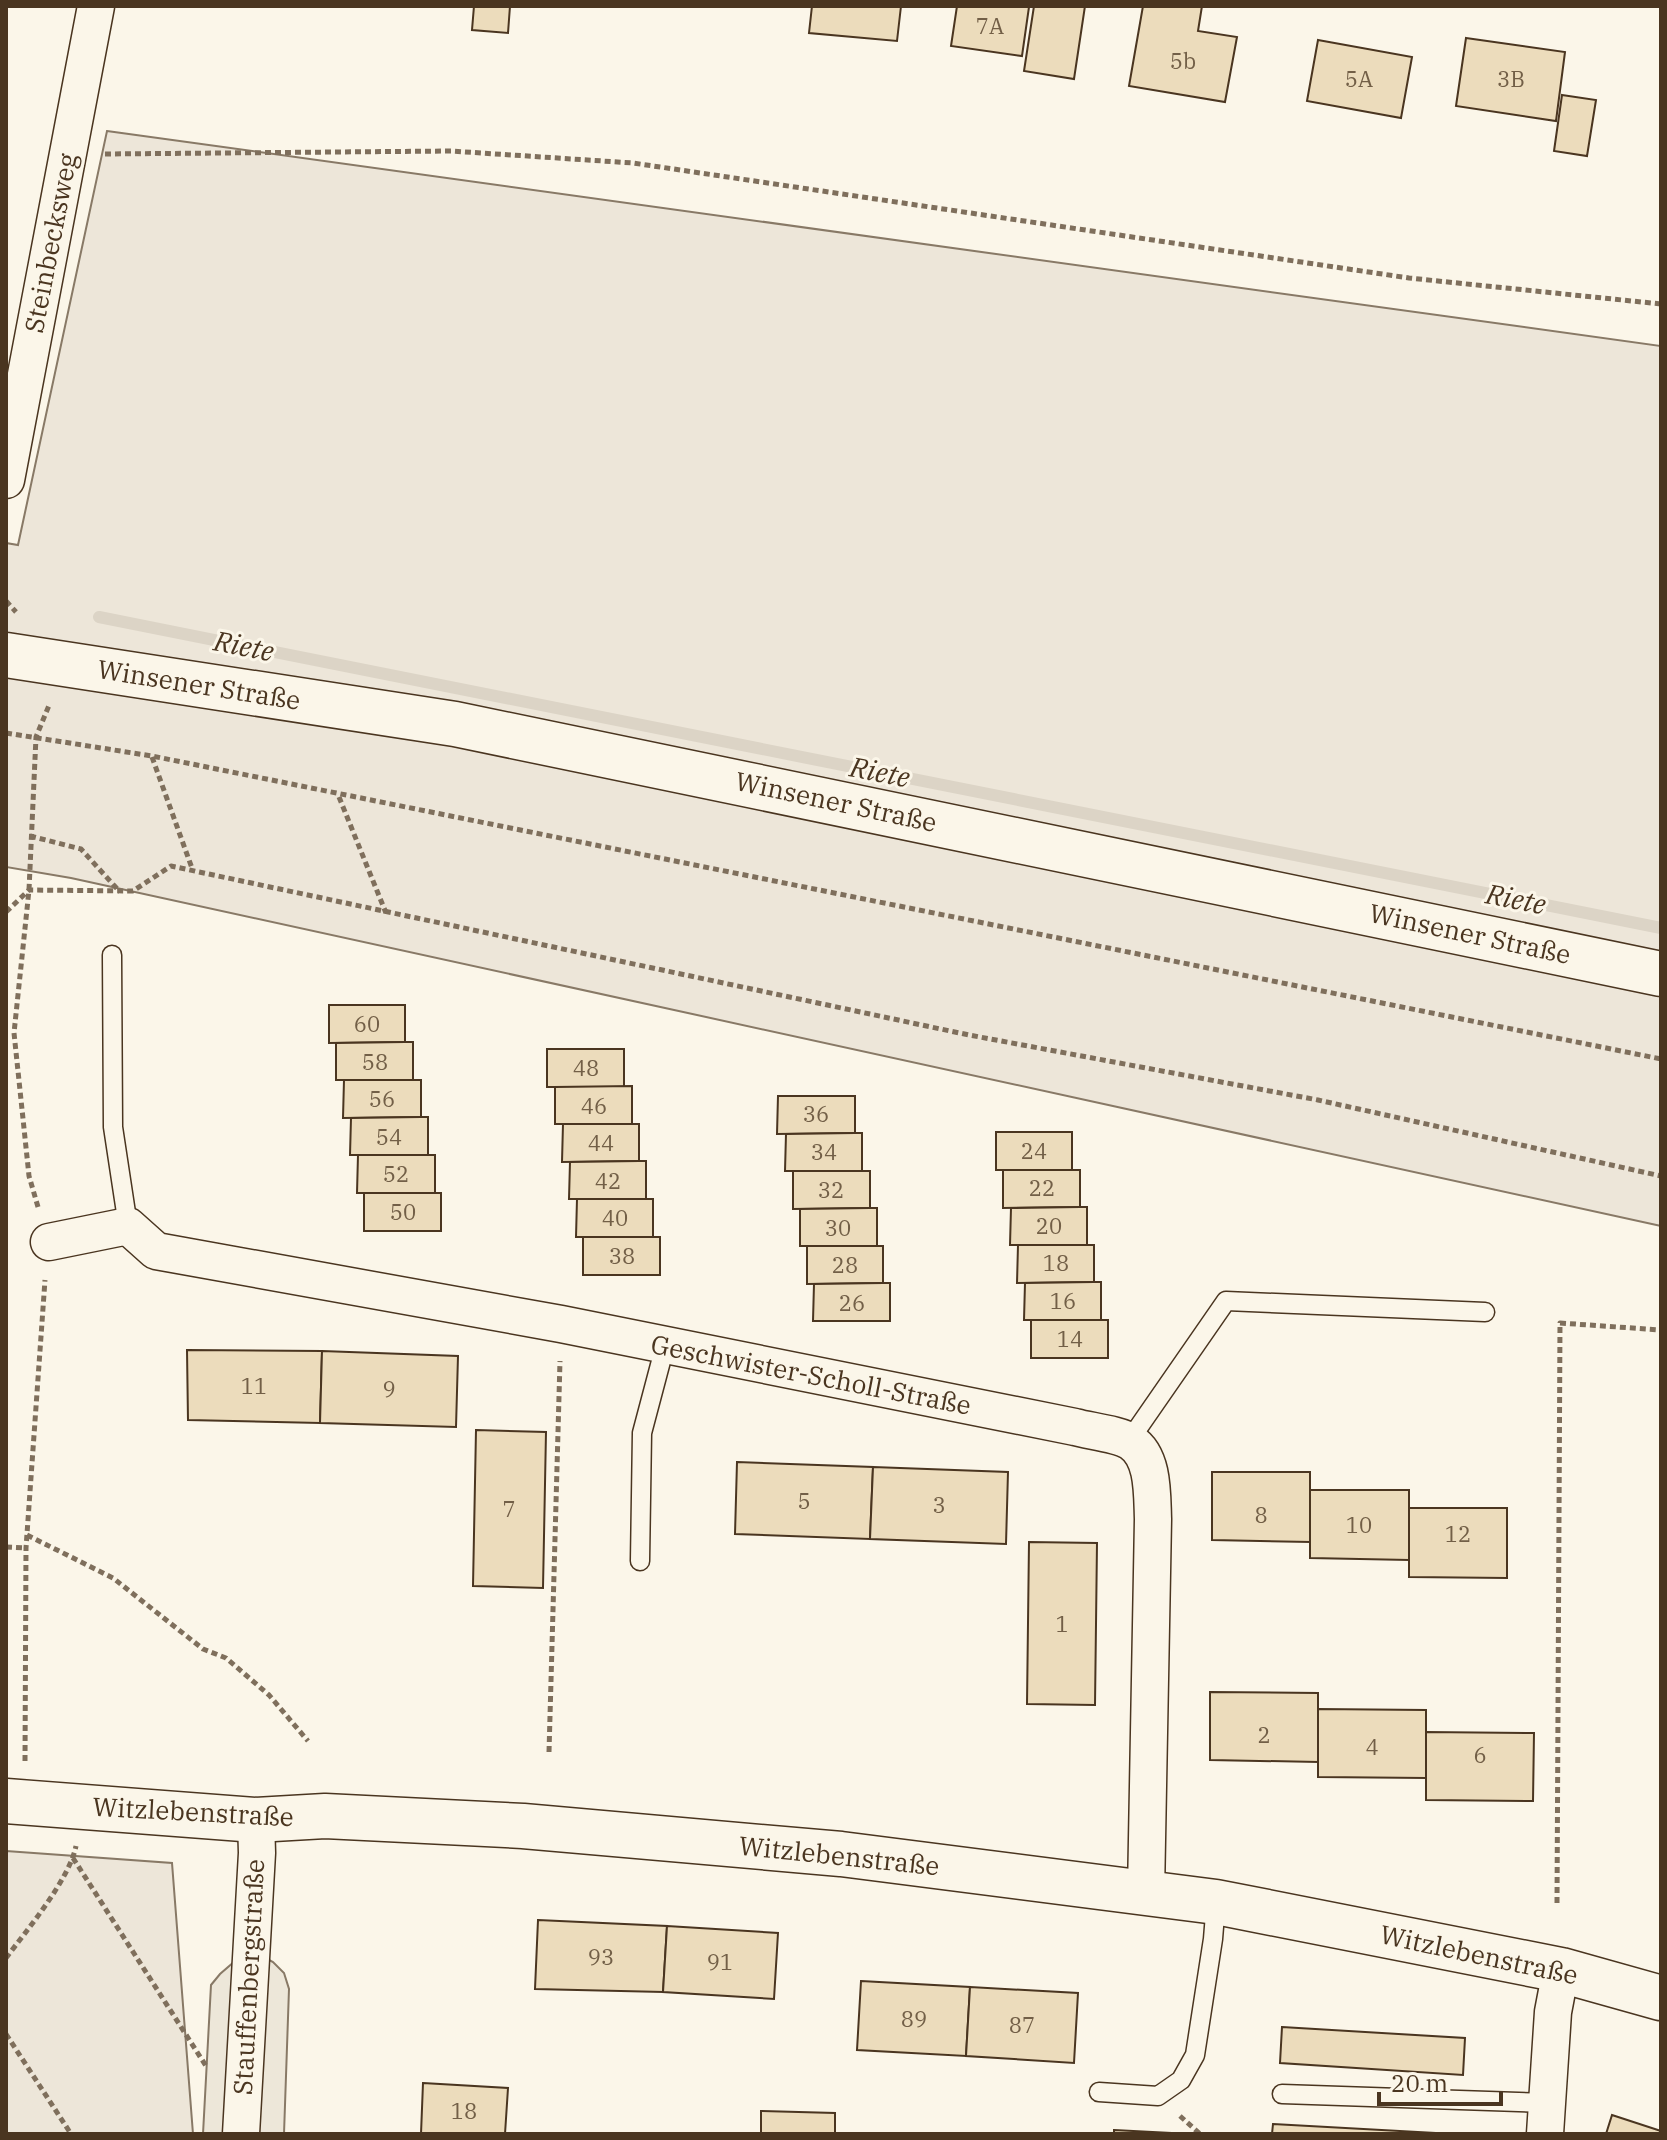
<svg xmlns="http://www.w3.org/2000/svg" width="1667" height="2140" viewBox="0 0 1667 2140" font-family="'IBM Plex Serif',serif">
  <rect width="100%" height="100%" fill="#fbf6e9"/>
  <g fill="#ede6d9" stroke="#887966" stroke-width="2">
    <path d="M107,131L1661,346V1226L71,878L6,867V543L18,545Z"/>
    <path d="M6,1851L172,1863L193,2134H6Z"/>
  </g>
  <path fill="#ede7d9" stroke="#887966" stroke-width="2" d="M249,1949L273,1962L284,1973L289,1989L284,2134H203L211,1985L220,1974Z"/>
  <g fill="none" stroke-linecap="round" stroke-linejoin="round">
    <path stroke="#dcd4c6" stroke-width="12" d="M99,617L1661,928"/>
  </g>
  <g fill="#ecdcbc" stroke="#4a3520" stroke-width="2">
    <path d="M474,6H510L508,33L472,30Z"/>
    <path d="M812,6H901L897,41L809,33Z"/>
    <path d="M957,6L1029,7L1022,56L951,46Z"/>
    <path d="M1034,6H1085L1074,79L1024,71Z"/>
    <path d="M1143,6H1202L1198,31L1237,37L1225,102L1129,86Z"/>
    <path d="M1466,38L1565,52L1556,121L1456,106Z"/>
    <path d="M1318,40L1412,57L1401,118L1307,101Z"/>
    <path d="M1562,95L1596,100L1587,156L1554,151Z"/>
    <path d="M329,1005H405V1042L329,1043Z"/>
    <path d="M405,1042H413V1080H336V1043Z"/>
    <rect x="547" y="1049" width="77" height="38"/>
    <path d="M344,1080H421V1117L343,1118Z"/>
    <path d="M632,1086V1124H555V1087Z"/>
    <path d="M778,1096H855V1133L777,1134Z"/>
    <path d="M421,1117H428V1155H350L351,1118Z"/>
    <path d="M563,1124H639V1161L562,1162Z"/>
    <rect x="996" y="1132" width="76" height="38"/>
    <path d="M855,1133H862V1171H785L786,1134Z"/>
    <path d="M358,1155H435V1193H357Z"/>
    <path d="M639,1161H646V1199H569L570,1162Z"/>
    <path d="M1003,1170H1080V1207L1003,1208Z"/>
    <path d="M793,1171H870V1208L793,1209Z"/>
    <rect x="364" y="1193" width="77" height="38"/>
    <path d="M577,1199H653V1237H576Z"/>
    <path d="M1080,1207H1087V1245H1010L1011,1208Z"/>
    <path d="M870,1208H877V1246H800V1209Z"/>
    <rect x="583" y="1237" width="77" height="38"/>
    <path d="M1018,1245H1094V1282L1017,1283Z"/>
    <path d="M807,1246H883V1283L807,1284Z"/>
    <path d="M1094,1282H1101V1320H1024L1025,1283Z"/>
    <path d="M883,1283H890V1321H813L814,1284Z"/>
    <rect x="1031" y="1320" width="77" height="38"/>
    <path d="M187,1350L322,1351L320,1423L188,1420Z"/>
    <path d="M322,1351L458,1356L456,1427L320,1423Z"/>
    <path d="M476,1430L546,1432L543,1588L473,1586Z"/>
    <path d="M737,1462L873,1467L870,1539L735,1534Z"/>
    <path d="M873,1467L1008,1472L1006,1544L870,1539Z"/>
    <path d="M1212,1472H1310V1542L1212,1540Z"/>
    <path d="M1310,1490H1409V1560L1310,1558Z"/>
    <path d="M1409,1508H1507V1578L1409,1577Z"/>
    <path d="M1029,1542L1097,1543L1095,1705L1027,1704Z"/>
    <path d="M1210,1692L1318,1693V1762L1210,1760Z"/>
    <path d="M1318,1709L1426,1710V1778L1318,1777Z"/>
    <path d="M1426,1732L1534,1733L1533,1801L1426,1800Z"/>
    <path d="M538,1920L667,1926L663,1992L535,1989Z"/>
    <path d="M667,1926L778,1933L774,1999L663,1992Z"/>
    <path d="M861,1981L970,1987L966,2056L857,2050Z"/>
    <path d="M970,1987L1078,1993L1074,2063L966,2056Z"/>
    <path d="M1282,2027L1465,2038L1463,2075L1280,2063Z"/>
    <path d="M423,2083L508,2088L505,2134H421Z"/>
    <path d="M761,2111L835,2113V2134H761Z"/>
    <path d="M1612,2115L1661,2131V2134H1606Z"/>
    <path d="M1273,2124L1454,2134H1272Z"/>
    <path d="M1114,2130L1191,2134H1114Z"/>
  </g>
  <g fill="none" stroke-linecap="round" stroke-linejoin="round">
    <defs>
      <g id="service">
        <path d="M112,955L113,1127L128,1226"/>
        <path d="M1129,1441L1226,1301L1485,1312"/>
        <path d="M640,1561L642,1433L665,1346"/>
        <path d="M1099,2092L1158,2096L1181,2080L1195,2055L1213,1939L1216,1902"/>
        <path d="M1282,2094L1547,2103"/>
      </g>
      <g id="minor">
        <path d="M6,480L96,6"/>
        <path d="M49,1242L128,1226L156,1251L561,1324L1075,1427C1089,1431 1119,1434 1131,1442C1154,1457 1152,1494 1153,1519L1146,1893"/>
        <path d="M241,2134L257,1853L256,1820"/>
        <path d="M1545,2134L1553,2012L1561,1970"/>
      </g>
      <path id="tertiary" d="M6,1801L256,1820L325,1816L523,1826L841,1854L1216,1902L1561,1970L1661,1998"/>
      <path id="secondary" d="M6,655L455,724L1661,974"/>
    </defs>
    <use href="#service" stroke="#4a3520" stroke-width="21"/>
    <use href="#minor" stroke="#4a3520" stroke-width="39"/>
    <use href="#tertiary" stroke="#4a3520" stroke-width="47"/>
    <use href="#secondary" stroke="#4a3520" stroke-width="47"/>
    <g stroke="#7f6f5c" stroke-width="5" stroke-dasharray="6 4" stroke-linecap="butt">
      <path d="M105,154L451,151L633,163L1409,278L1661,304"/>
      <path d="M6,601L16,612"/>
      <path d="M6,733L152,756L1661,1059"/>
      <path d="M152,757L193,871"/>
      <path d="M339,797L386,913"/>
      <path d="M30,836L81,849L120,892"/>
      <path d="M6,912L29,890L133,891L171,866L969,1035L1318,1100L1661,1176"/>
      <path d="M38,1207L29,1176L14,1033L29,890L36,737L50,703"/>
      <path d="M27,1535L113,1578L203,1649L226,1658L269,1695L308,1741"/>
      <path d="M6,1547L26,1548"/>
      <path d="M549,1752L560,1361"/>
      <path d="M25,1761L26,1548L45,1280"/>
      <path d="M73,1858L206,2066"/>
      <path d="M1557,1903L1560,1323L1661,1330"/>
      <path d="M6,1958C27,1930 69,1880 76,1846"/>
      <path d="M6,2034L71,2134"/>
      <path d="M1180,2116L1200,2134"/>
    </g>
    <use href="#service" stroke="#fbf6e9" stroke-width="18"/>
    <use href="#minor" stroke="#fbf6e9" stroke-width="36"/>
    <use href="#tertiary" stroke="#fbf6e9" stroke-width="44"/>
    <use href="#secondary" stroke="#fbf6e9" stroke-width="44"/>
  </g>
  <g text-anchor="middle" stroke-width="6" stroke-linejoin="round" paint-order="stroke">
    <g font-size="22" fill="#725f47">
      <text x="990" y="34">7A</text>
      <text x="1183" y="69">5b</text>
      <text x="1359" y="87">5A</text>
      <text x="1511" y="87">3B</text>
      <text x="367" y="1032">60</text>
      <text x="375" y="1070">58</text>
      <text x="586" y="1076">48</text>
      <text x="382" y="1107">56</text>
      <text x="594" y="1114">46</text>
      <text x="816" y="1122">36</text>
      <text x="389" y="1145">54</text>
      <text x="601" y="1151">44</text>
      <text x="1034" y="1159">24</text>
      <text x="824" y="1160">34</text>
      <text x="396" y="1182">52</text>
      <text x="608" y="1189">42</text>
      <text x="1042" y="1196">22</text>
      <text x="831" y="1198">32</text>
      <text x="403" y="1220">50</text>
      <text x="615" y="1226">40</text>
      <text x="1049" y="1234">20</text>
      <text x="838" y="1236">30</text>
      <text x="622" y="1264">38</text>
      <text x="1056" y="1271">18</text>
      <text x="845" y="1273">28</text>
      <text x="1063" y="1309">16</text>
      <text x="852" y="1311">26</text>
      <text x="1070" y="1347">14</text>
      <text x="254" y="1394">11</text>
      <text x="389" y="1397">9</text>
      <text x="804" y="1509">5</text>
      <text x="939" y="1513">3</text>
      <text x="509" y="1517">7</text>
      <text x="1261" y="1523">8</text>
      <text x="1359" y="1533">10</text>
      <text x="1458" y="1542">12</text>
      <text x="1062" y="1632">1</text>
      <text x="1264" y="1743">2</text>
      <text x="1372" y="1755">4</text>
      <text x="1480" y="1763">6</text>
      <text x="601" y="1965">93</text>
      <text x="720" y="1970">91</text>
      <text x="914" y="2027">89</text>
      <text x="1022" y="2033">87</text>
      <text x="464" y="2119">18</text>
    </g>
    <g font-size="26" fill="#4a3520" stroke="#fbf6e9">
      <text transform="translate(51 243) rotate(-79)" y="9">Steinbecksweg</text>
      <text transform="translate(199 685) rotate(9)" y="9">Winsener Straße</text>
      <text transform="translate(836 802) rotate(12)" y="9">Winsener Straße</text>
      <text transform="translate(1470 934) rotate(12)" y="9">Winsener Straße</text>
      <text transform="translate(811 1375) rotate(11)" y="9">Geschwister-Scholl-Straße</text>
      <text transform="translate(193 1812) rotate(3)" y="9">Witzlebenstraße</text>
      <text transform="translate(839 1856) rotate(6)" y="9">Witzlebenstraße</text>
      <text transform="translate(1479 1955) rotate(12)" y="9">Witzlebenstraße</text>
      <text transform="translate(249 1977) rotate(-87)" y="9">Stauffenbergstraße</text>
    </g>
    <g font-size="28" font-style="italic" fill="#4a3520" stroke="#fbf6e9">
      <text transform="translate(244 646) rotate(11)" y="10">Riete</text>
      <text transform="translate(880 772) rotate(11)" y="10">Riete</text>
      <text transform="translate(1516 899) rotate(11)" y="10">Riete</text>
    </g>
  </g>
  <rect width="1667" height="2140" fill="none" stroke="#4a3520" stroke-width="16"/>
  <path d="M1379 2092v12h122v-12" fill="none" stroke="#4a3520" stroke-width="4"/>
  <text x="1391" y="2092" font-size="24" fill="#4a3520" stroke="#fbf6e9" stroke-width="6" paint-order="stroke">20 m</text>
</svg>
